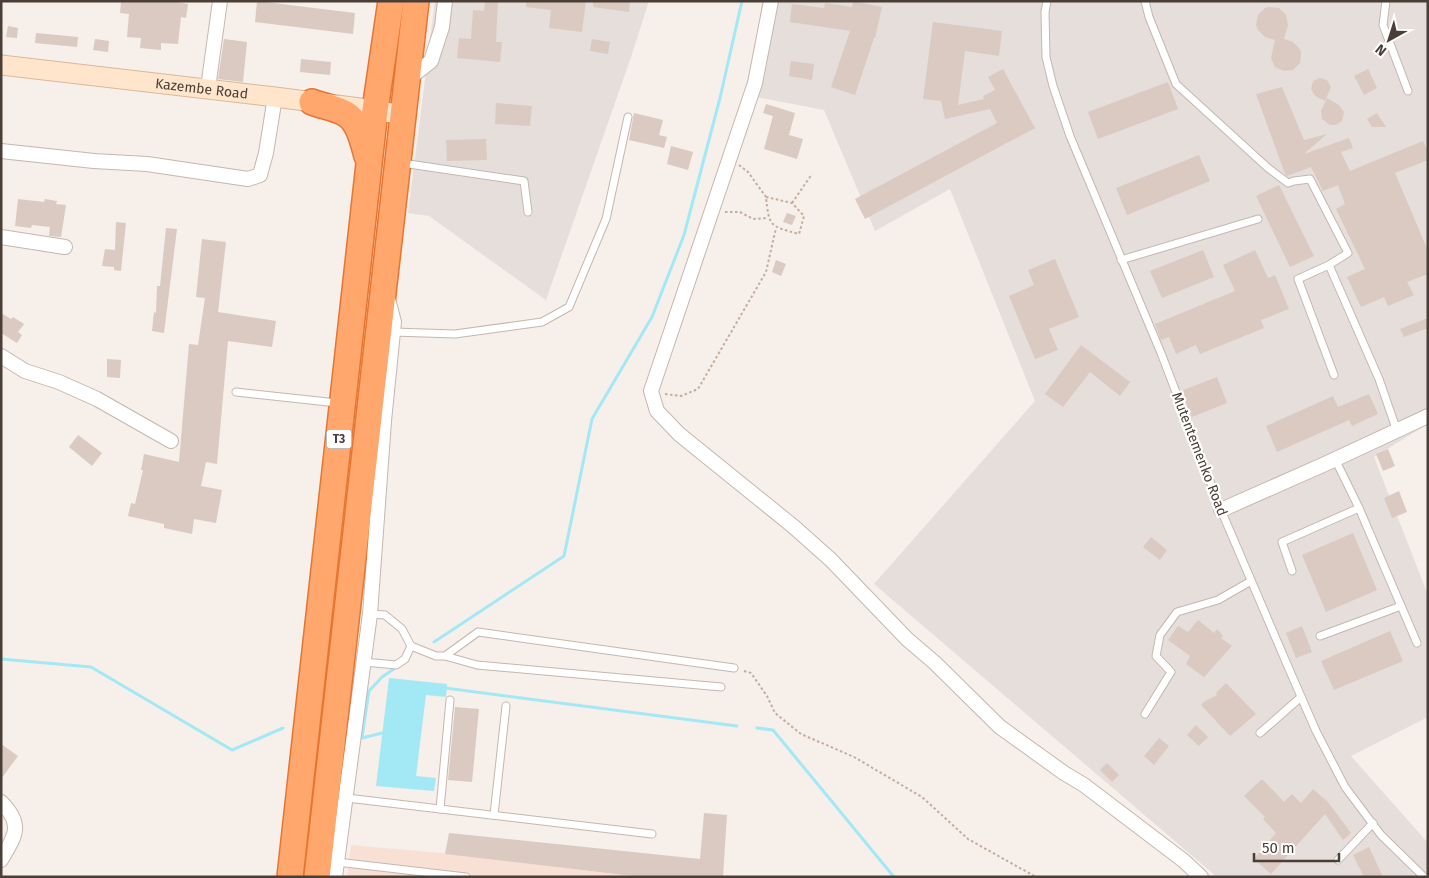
<svg xmlns="http://www.w3.org/2000/svg" width="1429" height="878" viewBox="0 0 1429 878" font-family="'Fira Sans',sans-serif">
  <rect width="100%" height="100%" fill="#f6efea"/>
  <path fill="#f8e0d5" d="M351,845L705,877H347Z"/>
  <g fill="#e5dedb">
    <path d="M435,1H649L631,57L546,300L429,216L408,213Z"/>
    <path d="M762,1H1428V424L1374,457L1428,595V717L1351,756L1428,843V877H1217L874,584L1035,401L950,189L875,231L824,110L751,96Z"/>
  </g>
  <path fill="#a3e9f5" d="M389,678L447,684L446,697L426,695L416,776L436,778L434,791L376,786Z"/>
  <g fill="none" stroke-linecap="round" stroke-linejoin="round">
    <g stroke="#a3e9f5" stroke-width="3">
      <path d="M434,642L564,556L592,419L652,317L684,235L720,98L742,1"/>
      <path d="M1,659L91,667L232,750L283,728"/>
      <path d="M445,688L737,726"/>
      <path d="M757,728L773,730L894,877"/>
      <path d="M386,732L362,738L369,691L382,677L398,666"/>
    </g>
  </g>
  <g fill="#dbcac1">
    <path d="M121,1H172L188,4L186,18L181,17L178,44L161,43V50L140,48L141,38L127,37L129,14L120,13Z"/>
    <path d="M257,1L355,13L353,34L255,22Z"/>
    <path d="M485,1H498L496,42H502L500,62L457,58L459,38L471,39L473,10L484,11Z"/>
    <path d="M526,1H586L582,32L549,28L551,10L526,7Z"/>
    <path d="M593,1H630L629,12L593,7Z"/>
    <path d="M853,1L882,7L875,38H874L855,95L831,87L850,31L790,22L792,4L824,8L825,3L852,7Z"/>
    <path d="M1269,7L1279,8L1286,15L1288,25L1284,39L1293,42L1300,49L1301,54L1300,63L1293,70L1284,71L1275,67L1271,58L1275,40L1265,37L1258,30L1256,25L1258,15L1265,8Z"/>
    <path d="M933,22L1002,31L999,56L965,51L958,105L984,99L983,96L995,90L988,77L1003,69L1035,128L865,219L855,199L997,123L990,109L945,119L941,101L923,99Z"/>
    <path d="M8,26L18,28L17,38L6,37Z"/>
    <path d="M36,33L78,37L77,47L35,43Z"/>
    <path d="M95,39L109,41L108,52L93,50Z"/>
    <path d="M224,39L247,42L243,82L218,79Z"/>
    <path d="M592,39L610,42L608,54L590,51Z"/>
    <path d="M301,59L331,62L330,75L300,72Z"/>
    <path d="M791,61L814,64L812,80L789,76Z"/>
    <path d="M1368,69L1377,88L1364,95L1354,76Z"/>
    <path d="M1320,78L1327,80L1331,87L1325,101L1315,96L1311,89L1313,81Z"/>
    <path d="M1168,82L1178,109L1098,139L1088,112Z"/>
    <path d="M1282,87L1304,140L1327,134L1304,154L1349,138L1353,148L1341,152L1350,171L1423,141L1428,151V160L1395,173L1428,251V274L1407,282L1414,295L1388,306L1384,297L1361,307L1347,277L1365,269L1336,209L1345,204L1338,185L1323,191L1311,167L1287,176L1285,174L1256,94Z"/>
    <path d="M1327,98L1339,105L1344,112L1342,121L1336,125H1330L1322,119L1321,111Z"/>
    <path d="M496,103L532,106L530,126L495,124Z"/>
    <path d="M766,104L795,113L789,135L803,139L797,159L764,149L773,116L763,113Z"/>
    <path d="M634,113L663,120L659,135L667,137L664,148L629,140Z"/>
    <path d="M1377,113L1386,127H1372L1367,119Z"/>
    <path d="M486,139L487,160L447,161L446,140Z"/>
    <path d="M671,146L693,152L688,170L667,164Z"/>
    <path d="M1199,155L1210,181L1127,215L1116,188Z"/>
    <path d="M1279,185L1314,256L1290,267L1256,196Z"/>
    <path d="M18,199L44,202L45,199L57,201L56,204L66,205L61,237L49,236L50,227L32,225L31,228L15,226Z"/>
    <path d="M787,213L796,216L792,225L783,222Z"/>
    <path d="M116,222L126,223L121,271L114,270V267L102,266L105,249L115,250Z"/>
    <path d="M166,228L177,229L164,333L152,331L154,312L156,313L157,286H160Z"/>
    <path d="M202,239L226,242L218,312L276,321L272,347L228,341L217,464L206,462L201,486L222,490L216,523L194,519L192,534L164,528V524L128,516L131,503L135,504L143,470H141L144,454L179,462L189,344L198,345L205,298L196,297Z"/>
    <path d="M1203,250L1214,277L1162,298L1150,271Z"/>
    <path d="M1255,250L1268,278L1275,275L1289,309L1261,320L1264,328L1200,354L1196,345L1176,354L1169,337L1161,340L1155,324L1235,291L1223,265Z"/>
    <path d="M1055,259L1079,317L1049,329L1058,350L1035,359L1009,296L1034,285L1028,270Z"/>
    <path d="M776,260L786,264L781,276L772,272Z"/>
    <path d="M1,313L11,319L13,317L24,324L18,332L22,335L17,343L1,333Z"/>
    <path d="M1428,318V328L1404,337L1400,329Z"/>
    <path d="M1081,345L1130,382L1120,396L1090,372L1063,407L1045,394Z"/>
    <path d="M107,359L121,360L120,378L107,377Z"/>
    <path d="M1217,377L1227,403L1192,417L1181,391Z"/>
    <path d="M1369,394L1378,414L1352,426L1349,420L1277,452L1266,426L1333,396L1338,407Z"/>
    <path d="M78,435L102,453L92,466L69,447Z"/>
    <path d="M1388,449L1395,466L1383,471L1376,454Z"/>
    <path d="M1399,491L1407,512L1392,518L1384,498Z"/>
    <path d="M1353,533L1377,590L1326,612L1302,555Z"/>
    <path d="M1151,537L1167,550L1160,560L1143,547Z"/>
    <path d="M1198,620L1214,633L1217,629L1223,636L1221,638L1232,646L1204,677L1186,664L1190,656L1168,640L1178,626L1188,632Z"/>
    <path d="M1302,626L1312,652L1296,658L1286,633Z"/>
    <path d="M1390,631L1403,661L1334,690L1321,661Z"/>
    <path d="M1226,683L1256,714L1230,736L1201,705L1205,701L1217,695L1216,693Z"/>
    <path d="M455,707L479,709L472,782L448,780Z"/>
    <path d="M1196,725L1208,737L1199,746L1187,735Z"/>
    <path d="M1159,738L1169,746L1154,765L1144,756Z"/>
    <path d="M1,744L18,756L1,779Z"/>
    <path d="M1107,763L1119,775L1112,782L1100,770Z"/>
    <path d="M1262,779L1284,802L1292,794L1301,803L1313,789L1328,802L1351,833L1343,840L1325,814L1271,874L1254,859L1276,833L1263,819L1265,817L1244,796Z"/>
    <path d="M704,813L727,815L723,877H642L445,854L449,833L700,859Z"/>
    <path d="M1369,847L1383,877H1364L1353,855Z"/>
  </g>
  <g fill="none" stroke-linecap="round" stroke-linejoin="round">
    <defs>
      <g id="lane">
        <path d="M1047,1L1045,12L1046,57L1053,86L1070,136L1161,353L1221,510L1286,662L1316,731L1345,787L1381,835L1424,877"/>
        <path d="M1145,1L1149,17L1176,84L1268,168L1288,183L1294,181L1310,179L1348,253L1329,265L1379,379L1397,431"/>
        <path d="M1386,1L1383,25L1408,91"/>
        <path d="M402,163L524,181L528,212"/>
        <path d="M1121,260L1258,219"/>
        <path d="M1329,265L1298,279L1334,375"/>
        <path d="M393,332L455,334L542,322L569,307L606,219L628,117"/>
        <path d="M236,392L337,403"/>
        <path d="M1359,508L1417,643"/>
        <path d="M1292,571L1282,542L1359,508L1335,459"/>
        <path d="M370,614L385,615L402,629L411,646L436,656H445L478,632L734,668"/>
        <path d="M1320,636L1401,606"/>
        <path d="M445,656L477,665L721,687"/>
        <path d="M364,662L396,665L405,659L411,646"/>
        <path d="M1145,714L1171,672L1156,656L1160,635L1177,612L1218,600L1251,581"/>
        <path d="M1260,733L1301,697"/>
        <path d="M347,798L652,834"/>
        <path d="M440,809L450,700"/>
        <path d="M494,815L506,706"/>
        <path d="M1338,860L1373,823"/>
        <path d="M337,862L466,877"/>
      </g>
      <g id="street">
        <path d="M771,1L755,83L651,391L657,411L679,434L794,527L831,560L907,639L935,663L1000,727L1064,773L1084,785L1184,861L1201,877"/>
        <path d="M406,81L431,61L442,27L445,1"/>
        <path d="M208,88L220,1"/>
        <path d="M1,151L94,161L147,164L248,179L260,175L266,153L275,97"/>
        <path d="M1,237L65,247"/>
        <path d="M1,356L25,371L59,382L97,399L171,441"/>
        <path d="M1221,510L1325,464L1428,416"/>
        <path d="M1,802C24,825 15,836 1,860"/>
        <path d="M335,877L370,614L384,421L394,322L388,299"/>
      </g>
      <g id="secondary">
        <path id="s1" d="M1,65L275,97L375,110L402,115"/>
      </g>
      <g id="highway">
        <path d="M312,102C322,106 336,108 346,114C359,122 363,142 367,156"/>
        <path d="M290,877L375,110L391,1"/>
        <path d="M317,877L416,1"/>
      </g>
    </defs>
    <use href="#lane" stroke="#c5b7af" stroke-width="9"/>
    <use href="#street" stroke="#c5b7af" stroke-width="16"/>
    <use href="#secondary" stroke="#dbb899" stroke-width="21"/>
    <use href="#highway" stroke="#e77532" stroke-width="28"/>
    <g stroke="#c5ac9c" stroke-width="2" stroke-dasharray="2.5 2.5" stroke-linecap="butt">
      <path d="M739,165L748,172L766,197"/>
      <path d="M766,197L792,203L804,216L799,234C770,226 769,227 766,197Z"/>
      <path d="M792,203L812,174"/>
      <path d="M725,212H740L753,219L768,218"/>
      <path d="M665,394L681,396L698,389L766,272L776,228"/>
      <path d="M744,671L751,673L767,696L775,713L801,734L854,757L922,797L968,839L1036,877"/>
    </g>
    <use href="#lane" stroke="#fff" stroke-width="7"/>
    <use href="#street" stroke="#fff" stroke-width="14"/>
    <use href="#secondary" stroke="#ffe5cb" stroke-width="19"/>
    <use href="#highway" stroke="#ffa76c" stroke-width="25"/>
  </g>
  <g text-anchor="middle" stroke-width="4.5" stroke-linejoin="round" paint-order="stroke">
    <rect fill="#fff" stroke="#817873" stroke-width="1" x="326.5" y="429.5" width="25" height="19" rx="4"/>
    <g font-size="12" font-weight="bold" fill="#4b3e37">
      <text x="339" y="443">T3</text>
    </g>
    <g font-size="14" fill="#4b3e37" stroke="#fff">
      <text dy="5" stroke="none"><textPath href="#s1" startOffset="202">Kazembe Road</textPath></text>
      <text transform="translate(1200 454) rotate(69)" y="5">Mutentemenko Road</text>
    </g>
  </g>
  <rect width="1429" height="878" fill="none" stroke="#4b3e37" stroke-width="5"/>
  <g transform="translate(1389 40) rotate(219)" stroke="#ffffff" stroke-width="4" paint-order="stroke">
  <path d="M0-4L9 19L0 12L-9 19Z" fill="#4b3e37"/>
  <text y="-8" font-size="14" font-weight="bold" text-anchor="middle" fill="#4b3e37">N</text>
  </g>
  <path d="M1254 853v8h85v-8" fill="none" stroke="#4b3e37" stroke-width="2.5"/>
  <text x="1262" y="853" font-size="15" fill="#4b3e37" stroke="#ffffff" stroke-width="4" paint-order="stroke">50 m</text>
</svg>
